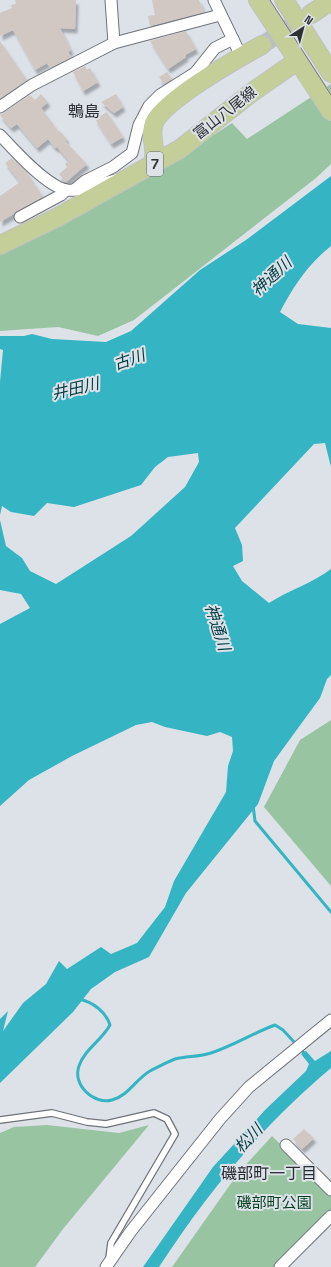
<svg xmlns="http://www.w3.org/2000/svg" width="331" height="1267" viewBox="0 0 331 1267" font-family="'Space Grotesk','Noto Sans JP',sans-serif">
  <defs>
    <filter id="shadow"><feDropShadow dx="2.5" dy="4.5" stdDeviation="1" flood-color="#0004"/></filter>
  </defs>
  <rect width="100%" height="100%" fill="#dde2e9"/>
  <g fill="#98c4a2">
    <path d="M331,84V164L316,178L134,320L98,336L58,327L0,331V250L183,155L232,123L247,139Z"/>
    <path d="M331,720V886L264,807L300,740Z"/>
    <path d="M47,1125L119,1133L149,1125L63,1229L35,1267H0V1133L14,1127Z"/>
    <path d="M272,1136L331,1194V1211L274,1267H172L239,1172Z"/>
  </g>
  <g fill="#35b4c3">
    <path d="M331,176V246C308,264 293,287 280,312L298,324L331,328V467L325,443L314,444L235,528L242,545L243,561L233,566L242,581L269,603C289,590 311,584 331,569V675L327,679L320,698L274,761L258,804L186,893L149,957L115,972L91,989L73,1012L0,1083V1019L8,1011L3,1031L23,1003L46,984L59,961L67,969L101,947L111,954L137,943L165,907L174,881L226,792L228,766L233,751L232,737L220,732L207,736L165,727L152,722L136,725L72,756L29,780L0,806V624L30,608L21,594L0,590V520L6,546L22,558L30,571L56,584L131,536L185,487L199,462L198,453L168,457L155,467L141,485L74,507L47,503L34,516L11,512L2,506L0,515V382L3,350L0,349V336H24L32,334L52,339L106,342L131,331L200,270L246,240Z"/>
    <path d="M306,1051L315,1061L331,1051V1068C263,1125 207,1193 159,1267H143L213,1167L266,1109L306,1071L309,1064L301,1054Z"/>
  </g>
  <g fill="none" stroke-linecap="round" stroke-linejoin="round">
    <g stroke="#35b4c3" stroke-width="3">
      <path d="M253,805L255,821L331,912"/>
      <path d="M79,999C93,1002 106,1012 110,1025C102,1040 84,1050 79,1066C72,1085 94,1105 112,1100C128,1096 136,1079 150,1071C158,1067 167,1062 175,1059C187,1056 199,1057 211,1053C233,1046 253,1033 275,1025L283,1030L306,1055"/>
    </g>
  </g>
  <g fill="#d1c8c4" filter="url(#shadow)">
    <path d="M15,0H76L75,29L60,28L71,50L68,52L71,57L50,68L47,63L35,70L13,30L0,36V13L12,8L11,5L16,4Z"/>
    <path d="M152,0H199L204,12L150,26L148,16L155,15Z"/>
    <path d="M186,31L196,49L185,55L186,57L168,69L150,41Z"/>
    <path d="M0,41L27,80L0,99Z"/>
    <path d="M85,66L87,70L90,68L98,82L83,91L73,72Z"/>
    <path d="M167,72L172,79L164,84L159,77Z"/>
    <path d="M41,94L48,102L41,108L59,132L60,131L67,139L65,141L87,164L66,182L59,174L67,167L65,164L69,161L57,147L55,148L48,139L37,148L17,124L11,128L0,115L30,95L35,100Z"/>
    <path d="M116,94L123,107L114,113L101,102Z"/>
    <path d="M107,112L123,137L111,144L95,119Z"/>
    <path d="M12,158L26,171L43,197L0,222V196L20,182L5,163Z"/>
    <path d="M304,1129L314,1138L302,1149L293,1139Z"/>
  </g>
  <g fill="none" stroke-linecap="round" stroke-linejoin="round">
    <path stroke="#babec5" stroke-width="18" stroke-dasharray="18 9" stroke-linecap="butt" d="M262,45L310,14"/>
    <defs>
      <path id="service" d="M0,1120L52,1113L87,1122L106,1124L154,1113L167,1119L175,1134L111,1243L109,1258"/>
      <g id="minor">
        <path d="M111,0L114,43L220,15"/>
        <path d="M214,0L241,56"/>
        <path d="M0,107L32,85L114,43"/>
        <path d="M0,135C14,150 47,187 67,190C83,192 101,183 116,180"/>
        <path d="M74,190L85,181L113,167L132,153L139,125L149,106L160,95L195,73L215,48L233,39"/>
        <path d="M20,217L61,195L66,190"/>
        <path d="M286,1145L331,1190"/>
        <path d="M106,1267L131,1231L220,1119L249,1087L331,1020"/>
        <path d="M280,1267L331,1216"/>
      </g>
      <g id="primary">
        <path d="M258,0L331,111"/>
        <path d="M284,0L331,73"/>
        <path d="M311,14L331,1"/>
        <path d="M153,165C153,160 155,155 154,150C154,141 150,133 154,123C164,100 238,58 262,45"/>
        <path d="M0,245L56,218L180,149L251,93L297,61"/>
      </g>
    </defs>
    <use href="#service" stroke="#6f7379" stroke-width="8"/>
    <use href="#minor" stroke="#6f7379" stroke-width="13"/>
    <use href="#primary" stroke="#c0c1c2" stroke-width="20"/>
    <use href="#service" stroke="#fff" stroke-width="5.5"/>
    <use href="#minor" stroke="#fff" stroke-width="11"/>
    <use href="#primary" stroke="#c3ce99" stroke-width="18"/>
    <path stroke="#76797e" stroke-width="1" d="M270,0L331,95"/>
  </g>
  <g text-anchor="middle" stroke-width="4" stroke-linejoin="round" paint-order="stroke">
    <rect fill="#dde2e9" stroke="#62656a" stroke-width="1" x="147" y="152" width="16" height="24" rx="3"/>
    <g font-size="14" font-weight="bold" fill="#2e3033">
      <text x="155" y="169">7</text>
    </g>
    <g font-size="15" fill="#2e3033" stroke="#dde2e9">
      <text transform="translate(225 113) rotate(-38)" y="5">富山八尾線</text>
    </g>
    <g font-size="15" fill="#043f1d" stroke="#dde2e9">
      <text x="274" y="1208">磯部町公園</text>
    </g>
    <g font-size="16" fill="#2a2e33" stroke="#dde2e9">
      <text x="84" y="117">鵯島</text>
      <text x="269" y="1179">磯部町一丁目</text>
    </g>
    <g font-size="16" font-style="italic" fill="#023d43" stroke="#dde2e9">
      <text transform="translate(271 276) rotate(-43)" y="6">神通川</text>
      <text transform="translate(129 359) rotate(-19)" y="6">古川</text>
      <text transform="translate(75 388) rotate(-13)" y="6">井田川</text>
      <text transform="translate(218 627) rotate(72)" y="6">神通川</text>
      <text transform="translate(248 1138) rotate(-46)" y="6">松川</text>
    </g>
  </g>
  <g transform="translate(303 28) rotate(36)" stroke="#dde2e9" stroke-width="3" paint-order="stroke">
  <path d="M0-3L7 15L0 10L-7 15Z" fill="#2e3033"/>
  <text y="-6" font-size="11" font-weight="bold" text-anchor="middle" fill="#2e3033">N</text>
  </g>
</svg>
